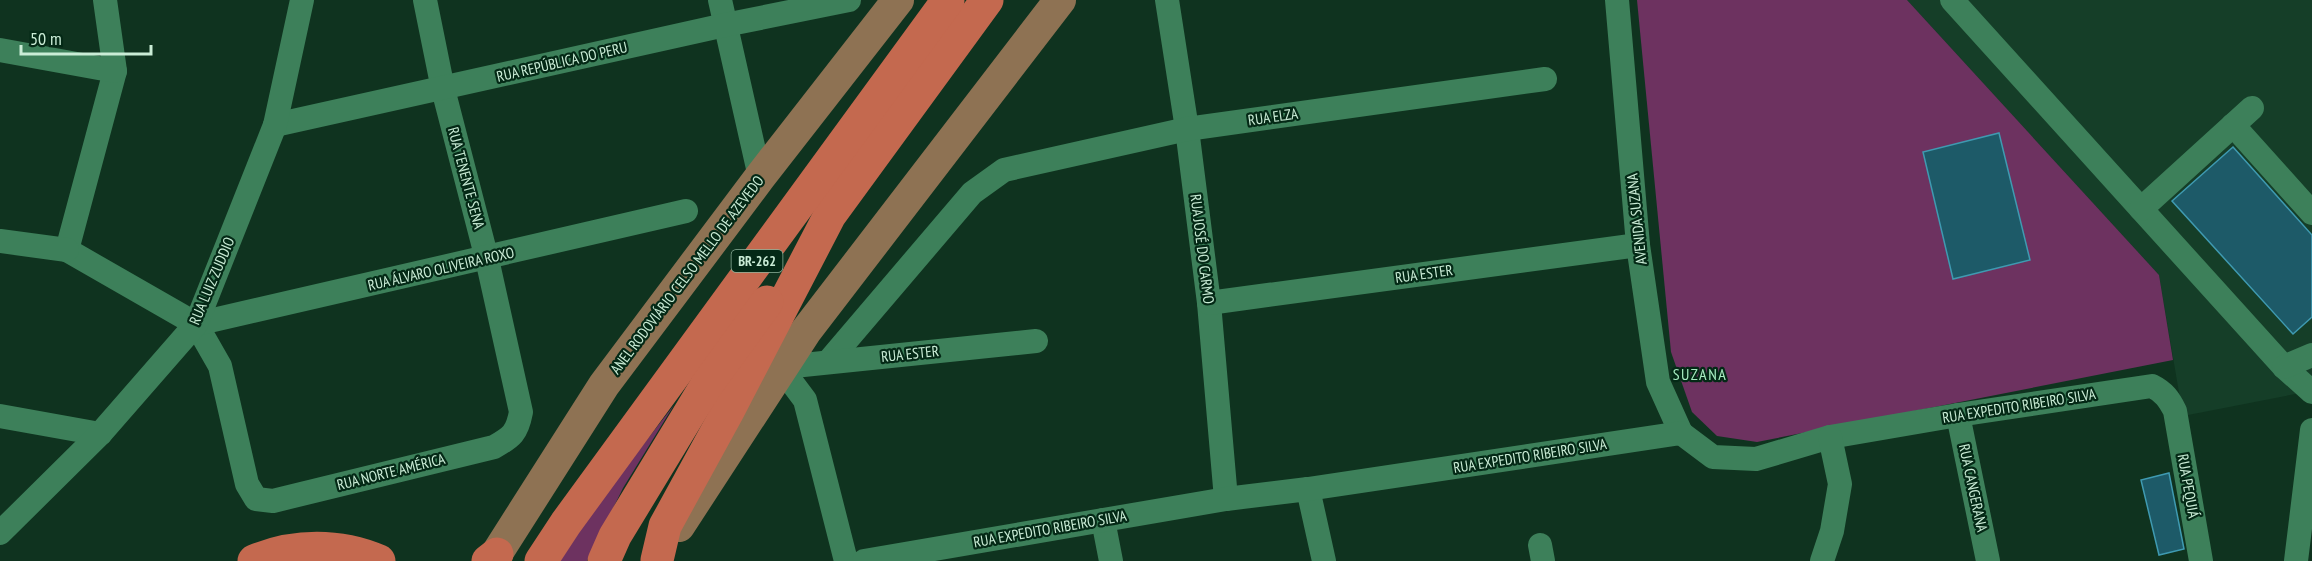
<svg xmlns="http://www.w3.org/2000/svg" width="2312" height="561" viewBox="0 0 2312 561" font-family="'PT Sans Narrow',sans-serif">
  <rect width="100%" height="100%" fill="#0f331f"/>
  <path fill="#153e28" d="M1907,0H2312V395L2295,394L2183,416L2159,275Z"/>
  <g fill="#6d3260">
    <path d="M1637,0H1907L2159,275L2173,360L1757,442L1717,436L1692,412L1671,352Z"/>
    <path d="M674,405L623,488L587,561H556L583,522Z"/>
  </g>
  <g fill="#1d5a68" stroke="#3f9ab1" stroke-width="1.5">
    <path d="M1999,133L2030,260L1953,279L1923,152Z"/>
    <path d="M2233,147L2312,235V317L2293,334L2172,201Z"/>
    <path d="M2169,473L2184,549L2159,555L2141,480Z"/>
  </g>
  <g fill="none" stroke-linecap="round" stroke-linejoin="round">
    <g stroke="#3d805a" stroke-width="24">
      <path d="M105,0L115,71L67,250L196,324L220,366L247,484L256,499L273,501L494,447C512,437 517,433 521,412L487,259L443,89L425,0"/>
      <path d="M720,0L760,177"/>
      <path d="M1167,0L1187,129L1209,303L1226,499"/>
      <path d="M1617,0L1638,245L1658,382L1681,433"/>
      <path d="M1952,0L2284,367L2312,392"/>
      <path d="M0,50L115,71"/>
      <path d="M275,125L725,25L849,0"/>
      <path d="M2233,125L2312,213"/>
      <path d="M2141,209L2252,108"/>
      <path d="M0,241L67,250"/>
      <path d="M1209,303L1638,245"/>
      <path d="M196,324L686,211"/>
      <path d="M828,362L972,193L1004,170L1187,129L1545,79"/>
      <path d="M784,367L1036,341"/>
      <path d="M2284,367L2312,355"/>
      <path d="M780,374L793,384L805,400L846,561"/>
      <path d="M1958,415L1988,561"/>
      <path d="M0,416L100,434"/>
      <path d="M1308,489L1324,561"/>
      <path d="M1103,520L1111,561"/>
      <path d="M0,533L100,434L196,324L275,125L302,0"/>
      <path d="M1540,545L1543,561"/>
      <path d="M864,561L1226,499L1308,489L1681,433L1713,457L1756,459L1830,437L1958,415L2152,386C2164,392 2169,399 2175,411L2201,561"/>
      <path d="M1822,561L1832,531L1840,484L1830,437"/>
      <path d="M2296,561L2312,430"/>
    </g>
    <g stroke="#8e7253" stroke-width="32">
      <path d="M679,526L806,331L1060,0"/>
      <path d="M492,561L604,385L760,177L898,0"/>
    </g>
    <g stroke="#c4694f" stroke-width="33">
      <path d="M657,560L665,526L728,411L830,215L987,0"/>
      <path d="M254,561C294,544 340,544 379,561"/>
      <path d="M488,561L497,554"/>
      <path d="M541,561L566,523L948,0"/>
      <path d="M604,561L615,536L706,386L767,302"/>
    </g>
  </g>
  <g text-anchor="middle" stroke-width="4.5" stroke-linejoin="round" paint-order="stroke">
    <rect fill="#042916" stroke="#8fb29c" stroke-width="1.5" x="731.5" y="250" width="51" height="22" rx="4.5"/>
    <g font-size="14" font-weight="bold" fill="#caecd6">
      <text x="757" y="266">BR-262</text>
    </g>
    <g font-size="15" fill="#caecd6" stroke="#042916">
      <text transform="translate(562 62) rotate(-13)" y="5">RUA REPÚBLICA DO PERU</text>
      <text transform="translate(1273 117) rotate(-8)" y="5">RUA ELZA</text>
      <text transform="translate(466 178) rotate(75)" y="5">RUA TENENTE SENA</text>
      <text transform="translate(1637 219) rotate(-96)" y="5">AVENIDA SUZANA</text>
      <text transform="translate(1202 249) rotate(83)" y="5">RUA JOSÉ DO CARMO</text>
      <text transform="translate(441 269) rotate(-13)" y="5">RUA ÁLVARO OLIVEIRA ROXO</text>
      <text transform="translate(1424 274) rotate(-8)" y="5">RUA ESTER</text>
      <text transform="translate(687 275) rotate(-53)" y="5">ANEL RODOVIÁRIO CELSO MELLO DE AZEVEDO</text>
      <text transform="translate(212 281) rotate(-67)" y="5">RUA LUIZ ZUDDIO</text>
      <text transform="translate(910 354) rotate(-6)" y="5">RUA ESTER</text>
      <text transform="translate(2019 406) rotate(-9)" y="5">RUA EXPEDITO RIBEIRO SILVA</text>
      <text transform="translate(1530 456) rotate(-9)" y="5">RUA EXPEDITO RIBEIRO SILVA</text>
      <text transform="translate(391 472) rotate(-14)" y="5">RUA NORTE AMÉRICA</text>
      <text transform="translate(2188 486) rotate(80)" y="5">RUA PEQUIÁ</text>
      <text transform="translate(1973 488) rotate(78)" y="5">RUA CANGERANA</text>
      <text transform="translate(1050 529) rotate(-10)" y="5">RUA EXPEDITO RIBEIRO SILVA</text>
    </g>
    <g font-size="16" letter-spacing="1.5" fill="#a7ecc1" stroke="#042916">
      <text x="1700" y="380">SUZANA</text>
    </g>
  </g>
  <path d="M21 45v9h130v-9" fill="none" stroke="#caecd6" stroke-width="3"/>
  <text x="30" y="45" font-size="18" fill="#caecd6" stroke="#042916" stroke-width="4.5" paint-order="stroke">50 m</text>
</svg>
